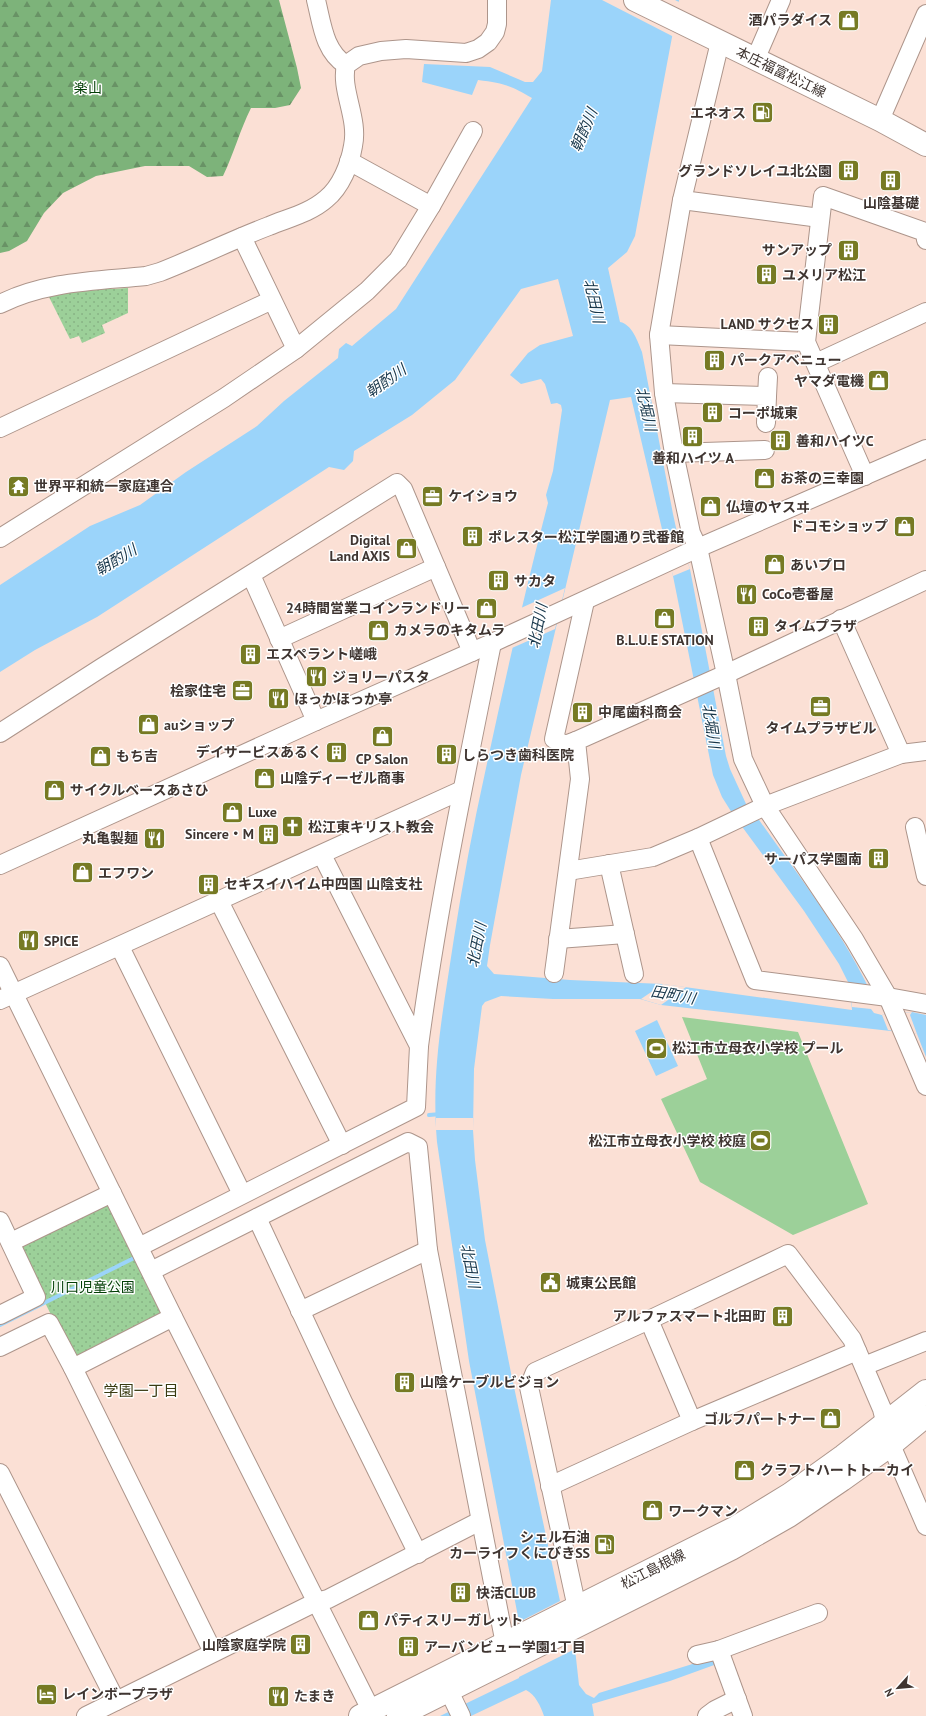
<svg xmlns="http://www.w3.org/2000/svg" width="926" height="1716" viewBox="0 0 926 1716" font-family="'PT Sans','Noto Sans JP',sans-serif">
  <defs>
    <pattern id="forest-firs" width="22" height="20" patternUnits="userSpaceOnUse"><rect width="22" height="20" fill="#7db37a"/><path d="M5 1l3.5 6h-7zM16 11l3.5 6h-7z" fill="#689265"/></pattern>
    <pattern id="park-dots" width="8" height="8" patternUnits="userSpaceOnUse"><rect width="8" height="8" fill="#9cd099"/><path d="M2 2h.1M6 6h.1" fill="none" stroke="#87b384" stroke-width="1.8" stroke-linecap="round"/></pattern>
  </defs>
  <rect width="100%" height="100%" fill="#fbe0d5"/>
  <path fill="url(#forest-firs)" d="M0,0H279L297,68L301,88L290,105L275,108H251C240,130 234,153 223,176L207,177L189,166H145L96,176L63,193L44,213L27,241L9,251L0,253Z"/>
  <g fill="url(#park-dots)">
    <path d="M106,283L110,289L128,288V313L102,325L105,333L82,343L79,336L70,339L46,291Z"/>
    <path d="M103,1204L109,1206L161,1312L160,1316L72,1358L19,1249L21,1244Z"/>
  </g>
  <path fill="#9cd099" d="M682,1017L798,1032L868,1204L793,1235L700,1182L661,1099L707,1079Z"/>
  <g fill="#9bd4fa" fill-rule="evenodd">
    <path d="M551,0H679L650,154L635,236L627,252L608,268L620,322C632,324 638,342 642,352L673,514L678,537L690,569L726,756L730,769L747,806L757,817C802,881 851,942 881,1015L912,1012L926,1015V1057L917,1034L661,1005L640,999H553L501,996L485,1002L482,1006L474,1069L473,1130L475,1160L485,1240L511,1373L560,1601L575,1649L579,1685L586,1694L594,1698L599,1693L715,1657L717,1664L670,1681L592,1704L594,1716H544C541,1707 535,1694 526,1690L471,1716H440L519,1678V1622L469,1361L437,1142C432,1084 439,1034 448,977C456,923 465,869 476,815C498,711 521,606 548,503L546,495L553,471L562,410L561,405L557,403L551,404L545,384L541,379L521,384L510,375L528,353L540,345L573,336L558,279L521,289L455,380L412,415L354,451L353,461L344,470L329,467L97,617L35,650L0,672V585L90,526L140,505L186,472L257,426L284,401L338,358L339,349L346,343L352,346L396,309L532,98C510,85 503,83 478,80L472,95L422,82L424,64L490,67L525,82H533L542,71ZM631,397L673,576L713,775L722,797L732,813L804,911L839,964L850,986L852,1010L663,984L570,980L494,974L487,966L490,945L521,775L610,400Z"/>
    <path d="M657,1020L678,1066L656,1076L635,1031Z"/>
  </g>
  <g fill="#fbe0d5">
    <path d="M602,0H675L681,3L674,37Z"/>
    <path d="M678,537L690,569L673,576L665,543Z"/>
    <path d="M565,588L555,629L512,648L521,608Z"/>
    <path d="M663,984L686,987L661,1005L641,999Z"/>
    <path d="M850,986L870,987L882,1015L912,1012L910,1015L917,1034L888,1030L882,1015L874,1013L871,1009L852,1007Z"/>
    <rect x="436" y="1118" width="37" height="12"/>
    <path d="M560,1601L575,1649L519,1677V1622Z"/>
  </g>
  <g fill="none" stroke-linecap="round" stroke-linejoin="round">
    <g stroke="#9bd4fa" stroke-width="4">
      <path d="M429,1115L441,1114"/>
      <path d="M0,1325L138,1256"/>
    </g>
    <defs>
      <g id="minor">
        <path d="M316,0C322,24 324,51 346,65"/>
        <path d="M720,42L682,200L659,335L664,393L674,453L691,533L698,548L726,674L743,759L765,806L854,939L888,997L926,1086"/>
        <path d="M755,60L781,0"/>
        <path d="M880,120L926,14"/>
        <path d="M682,200L820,218"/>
        <path d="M431,206L473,131"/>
        <path d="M242,237L296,349"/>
        <path d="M0,304C46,281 97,281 146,276L160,272C196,258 232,240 269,226C288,218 310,213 326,199C341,187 350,164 353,146C359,118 340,90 346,65L359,56L381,51L406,49L466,53L478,49L488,42L495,32L497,24V0"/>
        <path d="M659,335L806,342"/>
        <path d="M816,363L926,312"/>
        <path d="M664,393L767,396L766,423"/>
        <path d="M767,396L768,377"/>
        <path d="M0,428L272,300"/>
        <path d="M674,453L765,450"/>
        <path d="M865,476L806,342L823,196L925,232L926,240"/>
        <path d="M0,538L224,398L296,349L367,291L398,260L431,206L349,161"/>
        <path d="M251,575L316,721"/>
        <path d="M841,619L901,754"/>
        <path d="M279,639L436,567"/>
        <path d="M0,733L101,668L397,483L403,489L472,652"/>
        <path d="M576,741L565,745L554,739L585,601"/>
        <path d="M915,827L926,876"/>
        <path d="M698,838L755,980L888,997L926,1004"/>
        <path d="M609,864L634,974"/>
        <path d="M0,865L316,721L492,643L698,548L926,449"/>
        <path d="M568,871L653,857L698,838L765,806L901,754L926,751"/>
        <path d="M219,901L342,1145"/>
        <path d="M558,939L625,934"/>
        <path d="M120,947L242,1194"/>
        <path d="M0,966L173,1317L371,1710"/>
        <path d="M554,973L580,779L576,741L726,674L926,580"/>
        <path d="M0,1000L462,790"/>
        <path d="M419,1046C437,911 465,777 492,643"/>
        <path d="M257,1218L343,1402L418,1554"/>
        <path d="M0,1221L36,1297L0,1315"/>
        <path d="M11,1242L112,1193"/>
        <path d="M139,1247L416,1107L419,1046L322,855"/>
        <path d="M151,1271L408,1142L418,1147L428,1250L505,1644"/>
        <path d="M300,1311L428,1250"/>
        <path d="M649,1320L692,1421"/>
        <path d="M0,1347L49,1323L73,1368L213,1652"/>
        <path d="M864,1366L926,1341"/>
        <path d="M73,1368L173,1317"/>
        <path d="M0,1473L116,1701"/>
        <path d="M550,1486L692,1421L857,1351"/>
        <path d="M577,1608L529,1387L535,1372L649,1320L788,1254L852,1339L882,1409L891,1445L926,1526"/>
        <path d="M719,1650L743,1716"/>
        <path d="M697,1655L719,1650L818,1613"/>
        <path d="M449,1691L461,1716"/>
        <path d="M86,1716L316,1602L328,1599L480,1521"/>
        <path d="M707,1716L715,1710L737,1699"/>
      </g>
      <g id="major">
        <path d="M635,0L880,120L926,145"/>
        <path d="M360,1716L736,1527L790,1494L843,1456L926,1391"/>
        <path d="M398,1716L731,1549L789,1516L842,1480L891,1445L926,1416"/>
      </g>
    </defs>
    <use href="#minor" stroke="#ad958b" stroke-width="20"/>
    <use href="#major" stroke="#ad958b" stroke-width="24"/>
    <use href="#minor" stroke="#fff" stroke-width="18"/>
    <use href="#major" stroke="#fff" stroke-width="22"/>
  </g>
  <defs>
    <symbol id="shop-square" viewBox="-11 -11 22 22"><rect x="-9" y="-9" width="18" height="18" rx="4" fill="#767a23" stroke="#fff"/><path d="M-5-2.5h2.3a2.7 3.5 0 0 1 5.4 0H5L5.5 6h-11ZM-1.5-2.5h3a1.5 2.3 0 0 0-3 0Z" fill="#fff"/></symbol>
    <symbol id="fuel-square" viewBox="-11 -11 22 22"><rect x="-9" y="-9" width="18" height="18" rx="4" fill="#767a23" stroke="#fff"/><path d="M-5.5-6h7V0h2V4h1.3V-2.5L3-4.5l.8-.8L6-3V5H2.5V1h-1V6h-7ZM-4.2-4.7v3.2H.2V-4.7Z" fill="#fff"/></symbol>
    <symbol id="building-square" viewBox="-11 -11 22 22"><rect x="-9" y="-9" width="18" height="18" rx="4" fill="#767a23" stroke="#fff"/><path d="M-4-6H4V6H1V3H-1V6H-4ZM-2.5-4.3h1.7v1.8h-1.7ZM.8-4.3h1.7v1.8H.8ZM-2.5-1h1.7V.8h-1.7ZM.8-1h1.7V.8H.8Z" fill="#fff"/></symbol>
    <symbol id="temple-square" viewBox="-11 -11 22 22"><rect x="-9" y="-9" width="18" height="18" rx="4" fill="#767a23" stroke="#fff"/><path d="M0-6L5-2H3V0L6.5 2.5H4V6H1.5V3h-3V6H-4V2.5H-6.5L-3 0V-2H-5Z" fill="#fff"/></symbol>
    <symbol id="office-square" viewBox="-11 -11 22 22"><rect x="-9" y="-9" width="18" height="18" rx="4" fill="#767a23" stroke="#fff"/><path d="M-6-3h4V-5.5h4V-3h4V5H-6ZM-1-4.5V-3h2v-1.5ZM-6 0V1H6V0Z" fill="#fff"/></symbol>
    <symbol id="restaurant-square" viewBox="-11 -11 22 22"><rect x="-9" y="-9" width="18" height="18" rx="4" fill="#767a23" stroke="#fff"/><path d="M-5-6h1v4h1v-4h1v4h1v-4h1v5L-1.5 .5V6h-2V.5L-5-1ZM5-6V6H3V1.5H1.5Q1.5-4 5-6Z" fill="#fff"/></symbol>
    <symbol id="church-square" viewBox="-11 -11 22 22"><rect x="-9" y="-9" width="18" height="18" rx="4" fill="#767a23" stroke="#fff"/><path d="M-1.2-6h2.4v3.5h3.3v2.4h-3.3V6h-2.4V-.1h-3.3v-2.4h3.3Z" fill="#fff"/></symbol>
    <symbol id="stadium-square" viewBox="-11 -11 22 22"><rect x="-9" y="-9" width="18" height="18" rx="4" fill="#767a23" stroke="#fff"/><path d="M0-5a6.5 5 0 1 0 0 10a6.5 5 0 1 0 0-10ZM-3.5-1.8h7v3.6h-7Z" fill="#fff"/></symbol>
    <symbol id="civic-square" viewBox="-11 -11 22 22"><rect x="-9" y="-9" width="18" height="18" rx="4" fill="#767a23" stroke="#fff"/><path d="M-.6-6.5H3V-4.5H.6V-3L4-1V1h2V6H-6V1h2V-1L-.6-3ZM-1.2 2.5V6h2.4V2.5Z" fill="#fff"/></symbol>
    <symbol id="hotel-square" viewBox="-11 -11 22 22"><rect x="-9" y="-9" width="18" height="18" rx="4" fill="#767a23" stroke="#fff"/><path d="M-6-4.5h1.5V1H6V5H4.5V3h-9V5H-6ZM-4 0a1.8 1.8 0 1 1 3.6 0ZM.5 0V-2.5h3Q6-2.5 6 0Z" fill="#fff"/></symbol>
  </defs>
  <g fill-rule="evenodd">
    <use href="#shop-square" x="836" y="8" width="25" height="25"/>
    <use href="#fuel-square" x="750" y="100" width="25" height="25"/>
    <use href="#building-square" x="836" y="158" width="25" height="25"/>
    <use href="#building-square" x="878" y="168" width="25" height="25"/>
    <use href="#building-square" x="836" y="238" width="25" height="25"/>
    <use href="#building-square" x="754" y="262" width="25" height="25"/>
    <use href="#building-square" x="816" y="312" width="25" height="25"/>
    <use href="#building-square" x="702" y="348" width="25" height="25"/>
    <use href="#shop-square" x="866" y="368" width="25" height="25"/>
    <use href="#building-square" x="700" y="400" width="25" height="25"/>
    <use href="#building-square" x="680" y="424" width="25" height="25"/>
    <use href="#building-square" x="768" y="428" width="25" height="25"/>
    <use href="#shop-square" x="752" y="466" width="25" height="25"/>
    <use href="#temple-square" x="6" y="474" width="25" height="25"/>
    <use href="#office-square" x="420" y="484" width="25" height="25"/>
    <use href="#shop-square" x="698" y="494" width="25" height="25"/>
    <use href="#shop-square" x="892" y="514" width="25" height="25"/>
    <use href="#building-square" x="460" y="524" width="25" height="25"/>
    <use href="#shop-square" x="394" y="536" width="25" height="25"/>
    <use href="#shop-square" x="762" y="552" width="25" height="25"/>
    <use href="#building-square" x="486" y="568" width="25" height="25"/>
    <use href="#restaurant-square" x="734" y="582" width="25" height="25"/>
    <use href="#shop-square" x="474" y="596" width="25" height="25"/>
    <use href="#shop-square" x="652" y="606" width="25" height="25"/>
    <use href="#building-square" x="746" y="614" width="25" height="25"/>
    <use href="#shop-square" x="366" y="618" width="25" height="25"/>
    <use href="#building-square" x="238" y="642" width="25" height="25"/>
    <use href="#restaurant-square" x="304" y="664" width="25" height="25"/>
    <use href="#office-square" x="230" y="678" width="25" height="25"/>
    <use href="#restaurant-square" x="266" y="686" width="25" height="25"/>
    <use href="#office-square" x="808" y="694" width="25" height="25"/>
    <use href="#building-square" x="570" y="700" width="25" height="25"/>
    <use href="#shop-square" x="136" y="712" width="25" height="25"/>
    <use href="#shop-square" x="370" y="724" width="25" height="25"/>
    <use href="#building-square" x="324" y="740" width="25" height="25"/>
    <use href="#building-square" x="434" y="742" width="25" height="25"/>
    <use href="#shop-square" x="88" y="744" width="25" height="25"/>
    <use href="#shop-square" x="252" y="766" width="25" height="25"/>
    <use href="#shop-square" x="42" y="778" width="25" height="25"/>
    <use href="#shop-square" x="220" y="800" width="25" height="25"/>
    <use href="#church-square" x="280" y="814" width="25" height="25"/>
    <use href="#building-square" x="256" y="822" width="25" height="25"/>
    <use href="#restaurant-square" x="142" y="826" width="25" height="25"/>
    <use href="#building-square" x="866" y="846" width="25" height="25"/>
    <use href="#shop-square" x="70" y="860" width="25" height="25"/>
    <use href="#building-square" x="196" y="872" width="25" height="25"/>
    <use href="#restaurant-square" x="16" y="928" width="25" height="25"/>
    <use href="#stadium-square" x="644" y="1036" width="25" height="25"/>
    <use href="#stadium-square" x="748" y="1128" width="25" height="25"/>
    <use href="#civic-square" x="538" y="1270" width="25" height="25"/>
    <use href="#building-square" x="770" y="1304" width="25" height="25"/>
    <use href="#building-square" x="392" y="1370" width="25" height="25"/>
    <use href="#shop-square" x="818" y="1406" width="25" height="25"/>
    <use href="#shop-square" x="732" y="1458" width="25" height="25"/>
    <use href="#shop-square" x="640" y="1498" width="25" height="25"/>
    <use href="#fuel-square" x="592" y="1532" width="25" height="25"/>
    <use href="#building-square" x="448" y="1580" width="25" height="25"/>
    <use href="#shop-square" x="356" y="1608" width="25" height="25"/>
    <use href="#building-square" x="288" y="1632" width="25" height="25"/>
    <use href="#building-square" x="396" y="1634" width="25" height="25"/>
    <use href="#hotel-square" x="34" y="1682" width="25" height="25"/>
    <use href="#restaurant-square" x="266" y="1684" width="25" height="25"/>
  </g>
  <g text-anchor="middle" stroke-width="3" stroke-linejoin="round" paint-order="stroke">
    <g font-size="14" font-weight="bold" fill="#3f3531" stroke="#fff" text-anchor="start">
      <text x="832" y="25" text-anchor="end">酒パラダイス</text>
      <text x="746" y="118" text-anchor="end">エネオス</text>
      <text x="832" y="176" text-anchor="end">グランドソレイユ北公園</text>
      <text x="891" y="208" text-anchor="middle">山陰基礎</text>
      <text x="832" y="255" text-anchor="end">サンアップ</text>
      <text x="782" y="280">ユメリア松江</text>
      <text x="814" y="329" text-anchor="end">LAND サクセス</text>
      <text x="730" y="365">パークアベニュー</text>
      <text x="864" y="386" text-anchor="end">ヤマダ電機</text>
      <text x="728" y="418">コーポ城東</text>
      <text x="796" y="446">善和ハイツC</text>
      <text x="693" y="463" text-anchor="middle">善和ハイツ A</text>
      <text x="780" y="483">お茶の三幸園</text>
      <text x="34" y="491">世界平和統一家庭連合</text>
      <text x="448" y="501">ケイショウ</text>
      <text x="726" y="512">仏壇のヤスヰ</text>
      <text x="888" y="531" text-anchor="end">ドコモショップ</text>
      <text x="488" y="542">ポレスター松江学園通り弐番館</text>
      <text x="390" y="545" text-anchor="end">Digital<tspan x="390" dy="16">Land AXIS</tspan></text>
      <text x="790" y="570">あいプロ</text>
      <text x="514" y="586">サカタ</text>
      <text x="762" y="599">CoCo壱番屋</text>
      <text x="470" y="613" text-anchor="end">24時間営業コインランドリー</text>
      <text x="774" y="631">タイムプラザ</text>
      <text x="394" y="635">カメラのキタムラ</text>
      <text x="665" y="645" text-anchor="middle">B.L.U.E STATION</text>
      <text x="266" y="659">エスペラント嵯峨</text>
      <text x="332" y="682">ジョリーパスタ</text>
      <text x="226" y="696" text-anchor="end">桧家住宅</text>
      <text x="294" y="704">ほっかほっか亭</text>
      <text x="598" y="717">中尾歯科商会</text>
      <text x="164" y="730">auショップ</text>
      <text x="821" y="733" text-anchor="middle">タイムプラザビル</text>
      <text x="322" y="757" text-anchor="end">デイサービスあるく</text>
      <text x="462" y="760">しらつき歯科医院</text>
      <text x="116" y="761">もち吉</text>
      <text x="382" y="764" text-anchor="middle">CP Salon</text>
      <text x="280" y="783">山陰ディーゼル商事</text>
      <text x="70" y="795">サイクルベースあさひ</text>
      <text x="248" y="817">Luxe</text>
      <text x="308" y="832">松江東キリスト教会</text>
      <text x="254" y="839" text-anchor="end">Sincere・M</text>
      <text x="138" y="843" text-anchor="end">丸亀製麺</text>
      <text x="862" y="864" text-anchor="end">サーパス学園南</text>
      <text x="98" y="878">エフワン</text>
      <text x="224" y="889">セキスイハイム中四国 山陰支社</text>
      <text x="44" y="946">SPICE</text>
      <text x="672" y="1053">松江市立母衣小学校 プール</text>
      <text x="746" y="1146" text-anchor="end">松江市立母衣小学校 校庭</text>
      <text x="566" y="1288">城東公民館</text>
      <text x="766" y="1321" text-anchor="end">アルファスマート北田町</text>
      <text x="420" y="1387">山陰ケーブルビジョン</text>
      <text x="816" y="1424" text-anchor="end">ゴルフパートナー</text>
      <text x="760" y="1475">クラフトハートトーカイ</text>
      <text x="668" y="1516">ワークマン</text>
      <text x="590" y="1542" text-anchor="end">シェル石油<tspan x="590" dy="16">カーライフくにびきSS</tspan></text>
      <text x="476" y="1598">快活CLUB</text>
      <text x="384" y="1625">パティスリーガレット</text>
      <text x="286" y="1650" text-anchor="end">山陰家庭学院</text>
      <text x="424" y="1652">アーバンビュー学園1丁目</text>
      <text x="62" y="1699">レインボープラザ</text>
      <text x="294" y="1701">たまき</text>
    </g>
    <g font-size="14" fill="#3f3531" stroke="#fff">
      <text transform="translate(781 72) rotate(26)" y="5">本庄福富松江線</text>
      <text transform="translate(653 1569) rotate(-27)" y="5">松江島根線</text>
    </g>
    <g font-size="14" fill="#033f06" stroke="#fff">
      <text x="88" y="93">楽山</text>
      <text x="93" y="1292">川口児童公園</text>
    </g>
    <g font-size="15" font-style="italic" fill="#18374b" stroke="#fff">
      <text transform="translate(584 130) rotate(-67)" y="5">朝酌川</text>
      <text transform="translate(594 301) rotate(77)" y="5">北田川</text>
      <text transform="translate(386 381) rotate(-35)" y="5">朝酌川</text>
      <text transform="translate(646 409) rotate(77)" y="5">北堀川</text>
      <text transform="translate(116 560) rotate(-31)" y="5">朝酌川</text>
      <text transform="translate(538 626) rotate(-79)" y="5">北田川</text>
      <text transform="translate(711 726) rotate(81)" y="5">北堀川</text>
      <text transform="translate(477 945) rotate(-79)" y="5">北田川</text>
      <text transform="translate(673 995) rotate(10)" y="5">田町川</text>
      <text transform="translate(470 1266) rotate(79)" y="5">北田川</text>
    </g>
    <g font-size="15" fill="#393b12" stroke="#fff">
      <text x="141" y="1396">学園一丁目</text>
    </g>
  </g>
  <g transform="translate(898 1688) rotate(243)" stroke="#ffffff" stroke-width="3" paint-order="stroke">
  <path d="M0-3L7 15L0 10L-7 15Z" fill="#3f3531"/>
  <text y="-6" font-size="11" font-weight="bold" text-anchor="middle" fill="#3f3531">N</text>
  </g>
</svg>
